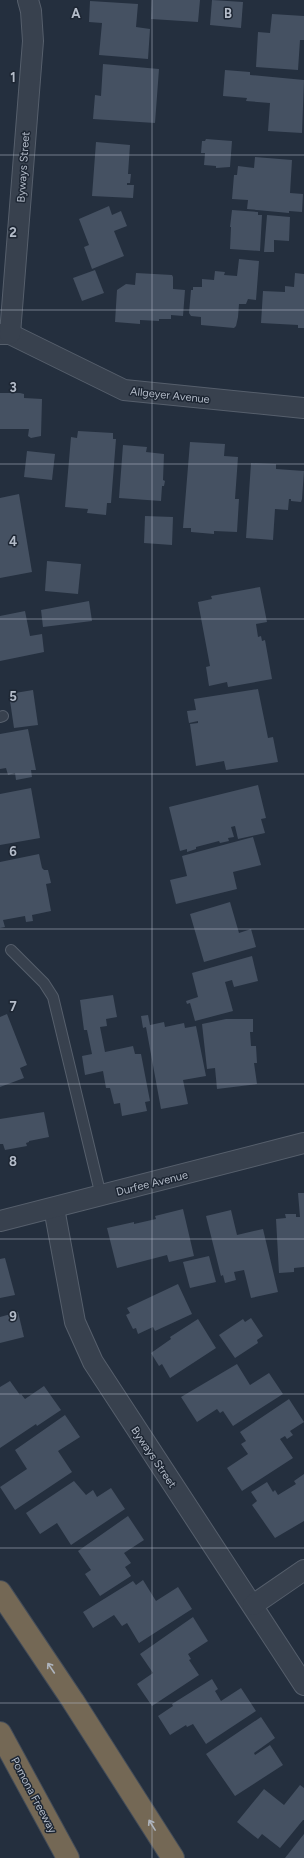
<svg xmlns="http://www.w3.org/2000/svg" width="304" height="1858" viewBox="0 0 304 1858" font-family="Figtree,sans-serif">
  <rect width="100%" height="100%" fill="#242f3e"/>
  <g fill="#455162">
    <path d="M152,0H200L198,22L151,19Z"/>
    <path d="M212,0L243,2L241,28L210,25Z"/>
    <path d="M90,1L138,4L136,27L150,29L148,59L99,55L102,23L89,22Z"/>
    <path d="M272,14L304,16V40H300L298,70L256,67L258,32L270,33Z"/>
    <path d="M103,64L159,69L155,123L93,119L95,95L101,96Z"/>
    <path d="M225,70L250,72V75L304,80L302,133L268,131L270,103L246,101L247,98L223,96Z"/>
    <path d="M206,139L232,141L230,167L216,168V166L204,165L205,153H201L202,141H205Z"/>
    <path d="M96,142L130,145L128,174H131L130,183H127V185H134L133,198L92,196Z"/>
    <path d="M255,157L292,160L290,193L303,194L302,212L289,211V213L247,209L248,200L232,199L234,175H237L238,166L254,168Z"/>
    <path d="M109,206L112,215L121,211L127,226L114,231L124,256L92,269L84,247L89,245L79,219Z"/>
    <path d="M232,210L258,212V215H262L260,251L230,249L231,227H230Z"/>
    <path d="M267,215L290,217L289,241L274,240V252H264Z"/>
    <path d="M239,259L259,261L256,300L248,299L246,304H239L238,317L236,326L234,328L201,325V317L191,316L189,313L191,290H193V287H202V279L214,280L215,271L225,272L224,275L237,276Z"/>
    <path d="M95,270L104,293L82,301L73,278Z"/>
    <path d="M136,273L172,275L173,277V289L185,290L183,316L171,315V319H159V321L140,320V324L115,322L117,290L126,284L135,285Z"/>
    <path d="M295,273L304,274V328H298V325L261,323L263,291L285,292V286L294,287Z"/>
    <path d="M0,393H20L24,394V398L42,399L41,436L31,438L28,436L29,429H0Z"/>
    <path d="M78,431L113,433V439H116L111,503H107L106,515L87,513L88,509L65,507L71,437L77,438Z"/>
    <path d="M190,442L225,444L224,456L238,457L235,499H239L237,532L214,531V534L191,532V528H183Z"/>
    <path d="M123,445L147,447L146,452L164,454L163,480L165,481L164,486H162L161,501L119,498Z"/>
    <path d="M27,451L55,454L52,480L24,477Z"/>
    <path d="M251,463L276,464V469L304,471L302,499L301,502L291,501V499H289L288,510L275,509L273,540L246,538Z"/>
    <path d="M19,494L32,572L0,578V498Z"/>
    <path d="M145,516L173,517L172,545L144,543Z"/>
    <path d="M47,561L81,564L78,594L45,591Z"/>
    <path d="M260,587L267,622L256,624L258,637L261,636L262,641L265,640L272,679L228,687L227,682L209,686L206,667L210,666L198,602L212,599L211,596Z"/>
    <path d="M89,601L92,621L43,627L41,610Z"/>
    <path d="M25,611L30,636L42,634L44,652L0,661V616Z"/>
    <path d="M258,689L268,738L273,737L278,762L226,770L224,761L196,766L190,724L198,723V721L189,723L187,711L196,710L194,699Z"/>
    <path d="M33,690L38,725L14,728L9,694Z"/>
    <path d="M28,729L36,770H31L32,777L16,780L15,773L8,775L6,768L0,769V734Z"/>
    <path d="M258,785L266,818L261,819L265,833L238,839L235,826L231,827L234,837L228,838L229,841L220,843L219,841L196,847V849L187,852V849L180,851L169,807Z"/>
    <path d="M31,788L40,838L0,845V794Z"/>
    <path d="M253,837L261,865L233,872L237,889L176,904L170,880L187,876L182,856Z"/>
    <path d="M39,854L42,868L44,870H48L51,883L46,884L51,911L32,915L33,921L26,922L25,916L3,920L5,927L0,928V862Z"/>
    <path d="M230,902L239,933L251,929L256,947L204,962L190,914Z"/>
    <path d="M252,956L258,981L234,987L232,980L225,982L233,1011L195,1021L190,1003L187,1004L186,1001L198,997L192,973Z"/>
    <path d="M113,995L117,1017L106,1019L107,1026L100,1027L105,1052L133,1046L135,1054H141L150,1101L145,1102L147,1111L122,1116L120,1103L114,1104L110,1088H106L103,1071L85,1075L82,1056L92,1054L87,1030H84L80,1000Z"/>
    <path d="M7,1014L27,1065L20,1068L24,1078L0,1087V1017Z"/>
    <path d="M148,1015L150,1025L164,1022L165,1027L184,1023L185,1028L196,1026L206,1076L183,1080L188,1104L161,1109L146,1027L143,1028L141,1016Z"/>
    <path d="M226,1019H253V1032H250L251,1046H256L257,1063H254L257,1084L217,1089L215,1068L207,1069L202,1024Z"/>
    <path d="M44,1112L49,1137L29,1141V1142L26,1143L27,1146L5,1150L3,1144H0V1119Z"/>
    <path d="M298,1193H304V1267L294,1268V1272L279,1273L276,1219L286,1218L285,1214H296V1217H300Z"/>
    <path d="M183,1209L194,1256L169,1262L167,1255L117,1268L107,1228L134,1222V1224L156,1219L155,1216Z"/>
    <path d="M231,1210L237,1235L263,1229L278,1292L251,1298L244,1270L234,1272L236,1280L225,1283L223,1275L221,1276L206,1216Z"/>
    <path d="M209,1256L216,1282L190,1288L183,1262Z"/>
    <path d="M5,1258L15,1295L0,1298V1259Z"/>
    <path d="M178,1284L192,1314L155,1331L153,1327L138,1334L136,1328L133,1329L126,1315L130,1313L127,1308Z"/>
    <path d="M18,1312L24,1337L0,1343V1317Z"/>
    <path d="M251,1318L263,1336L257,1340L258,1343L235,1358L219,1335L243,1319L245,1322Z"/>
    <path d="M198,1319L216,1348L170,1378L162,1364L159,1366L151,1353L171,1339L170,1337Z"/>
    <path d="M237,1364L250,1385L269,1373L283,1394L233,1426L223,1411L220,1413L217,1409L197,1422L181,1397Z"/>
    <path d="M10,1381L20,1395L21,1394L25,1399L44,1386L61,1410L37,1426L36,1424L0,1448V1387Z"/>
    <path d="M289,1399L304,1422L290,1431L293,1435L287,1439L285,1436L280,1439L293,1458L242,1491L227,1468L248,1454L241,1444L246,1441L240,1432Z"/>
    <path d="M65,1415L80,1437L58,1451L72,1472L15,1510L0,1487L27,1469L15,1450Z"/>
    <path d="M304,1474V1521L275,1538L252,1505L257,1501L251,1492L267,1482L273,1492L275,1490L278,1495L296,1484L294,1481Z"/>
    <path d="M74,1481L86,1495L93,1490L97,1497L111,1488L125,1509L71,1545L57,1523L40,1534L26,1513Z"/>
    <path d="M128,1516L144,1540L124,1553L131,1563L125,1567L131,1576L100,1596L85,1574L91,1570L78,1551Z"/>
    <path d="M143,1580L156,1601L178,1587L192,1609L139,1643L127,1623L122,1626L114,1615L93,1628L83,1612L133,1581L136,1585Z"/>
    <path d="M193,1617L208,1641L188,1654L191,1659L189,1660L199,1675L152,1706L137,1684L153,1673L140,1654Z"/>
    <path d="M212,1679L218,1689L215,1691L221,1701L241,1688L256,1711L206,1744L193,1724L187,1727L186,1725L170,1735L158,1716L173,1706L172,1704Z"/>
    <path d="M261,1717L275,1738L254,1753L255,1755L270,1745L283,1765L235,1796L206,1754Z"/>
    <path d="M300,1785L304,1788V1820H303L280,1848L262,1834L258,1839L237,1822L264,1789L284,1805Z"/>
    <path d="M304,1834V1858H285Z"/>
  </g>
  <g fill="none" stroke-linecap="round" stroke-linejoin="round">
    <defs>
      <g id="service">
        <path d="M0,717L3,716"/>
        <path d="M11,950L44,983L53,997L101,1196"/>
      </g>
      <g id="minor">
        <path d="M0,334H10L124,390L304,408"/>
        <path d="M10,334L33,41L31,11L28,0"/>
        <path d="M54,1208L75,1322L93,1362L304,1685"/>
        <path d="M0,1221L304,1143"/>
        <path d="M253,1605L304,1570"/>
      </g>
      <g id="motorway">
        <path d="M0,1592L73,1701L173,1858"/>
        <path d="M0,1733L68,1858"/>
      </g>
    </defs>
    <use href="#service" stroke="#565f6c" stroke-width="12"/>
    <use href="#minor" stroke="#565f6c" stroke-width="22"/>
    <use href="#motorway" stroke="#434c59" stroke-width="24"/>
    <use href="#service" stroke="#38414e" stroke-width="10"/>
    <use href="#minor" stroke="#38414e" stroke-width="20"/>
    <use href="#motorway" stroke="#746855" stroke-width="22"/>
  </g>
  <defs><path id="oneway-shaft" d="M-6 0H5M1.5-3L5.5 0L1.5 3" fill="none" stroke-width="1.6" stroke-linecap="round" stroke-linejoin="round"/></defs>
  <g stroke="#aeb4bd">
    <use href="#oneway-shaft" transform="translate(51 1668) rotate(-124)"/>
    <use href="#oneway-shaft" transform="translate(152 1825) rotate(-122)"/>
  </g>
  <path fill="none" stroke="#b4bcc9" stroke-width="1" stroke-opacity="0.55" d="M152,0V1858M0,155H304M0,310H304M0,464H304M0,619H304M0,774H304M0,929H304M0,1084H304M0,1239H304M0,1394H304M0,1548H304M0,1703H304"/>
  <g text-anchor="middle" stroke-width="3" stroke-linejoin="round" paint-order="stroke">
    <g font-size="11" fill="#b4bcc9" stroke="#1d2633">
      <text transform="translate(23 167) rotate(-86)" y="4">Byways Street</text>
      <text transform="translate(170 395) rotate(6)" y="4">Allgeyer Avenue</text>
      <text transform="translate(152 1183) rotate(-14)" y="4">Durfee Avenue</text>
      <text transform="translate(154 1457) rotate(56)" y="4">Byways Street</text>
      <text transform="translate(34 1795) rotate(62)" y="4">Pomona Freeway</text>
    </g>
  </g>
  <g font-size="13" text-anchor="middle" font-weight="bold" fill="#b4bcc9" stroke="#1d2633" stroke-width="3" stroke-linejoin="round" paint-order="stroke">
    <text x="76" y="18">A</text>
    <text x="228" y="18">B</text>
    <text x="13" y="82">1</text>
    <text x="13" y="237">2</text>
    <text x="13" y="392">3</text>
    <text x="13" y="546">4</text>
    <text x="13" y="701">5</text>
    <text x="13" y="856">6</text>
    <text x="13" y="1011">7</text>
    <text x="13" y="1166">8</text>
    <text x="13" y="1321">9</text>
  </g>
</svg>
